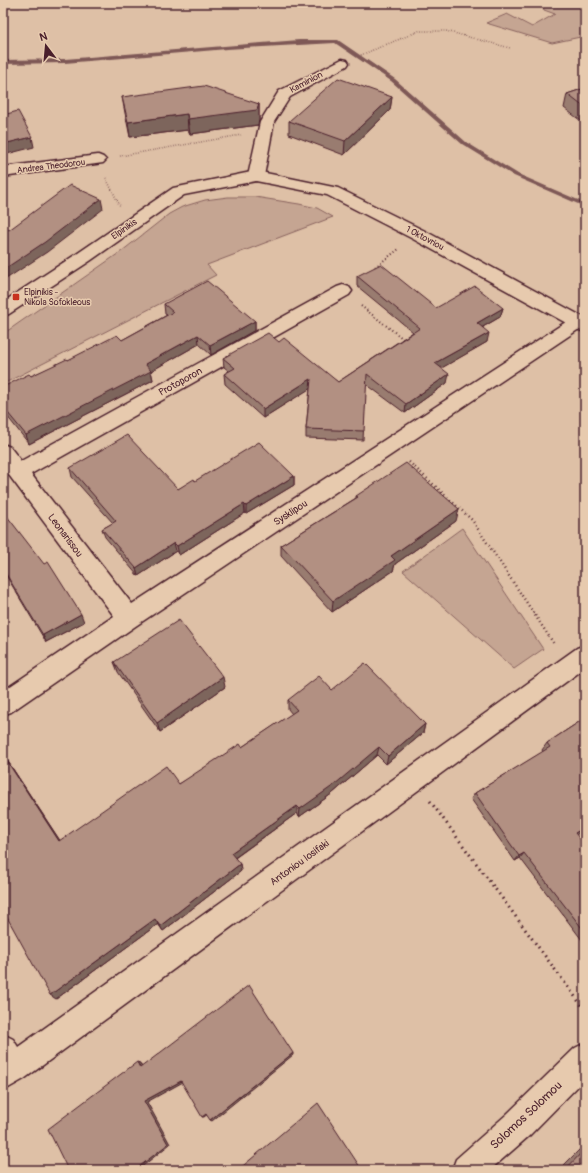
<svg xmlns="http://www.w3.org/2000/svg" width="588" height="1173" viewBox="0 0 588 1173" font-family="Pangolin,sans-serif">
  <rect width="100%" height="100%" fill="#dec0a6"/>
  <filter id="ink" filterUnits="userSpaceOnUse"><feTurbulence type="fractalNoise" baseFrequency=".025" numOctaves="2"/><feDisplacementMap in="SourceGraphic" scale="8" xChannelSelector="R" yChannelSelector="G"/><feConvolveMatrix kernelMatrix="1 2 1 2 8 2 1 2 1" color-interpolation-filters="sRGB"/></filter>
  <g filter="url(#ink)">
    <g fill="#c5a592" stroke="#88625e">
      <path d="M542,3H551L558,6L560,4L558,3H585V36L552,43L486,23L507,14L532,27L555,14L544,10Z"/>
      <path d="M228,197H255L299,204L317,208L333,217L207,265L216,275L3,384V334L122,251L169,214L182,207L205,200Z"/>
      <path d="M462,528L543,649L514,669L403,571Z"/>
    </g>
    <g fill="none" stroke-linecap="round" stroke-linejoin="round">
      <path fill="#7e5857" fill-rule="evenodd" d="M299,40H338L395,79L466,142L518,174L585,203V207L514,176L462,144L391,81L335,43L227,49L65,63L3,64V60L65,59Z"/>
      <defs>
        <g id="street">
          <path d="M342,59L347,60L349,63L347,66L290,97L274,122L264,176L262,179L256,181L250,179L248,176L260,122L279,91Z"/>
          <path d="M98,155L103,157L106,160L103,163L3,177V167Z"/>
          <path d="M343,285L349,287L352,291L349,295L31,474L132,604L572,318L578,316L584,318L585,325L137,625L11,712L3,715V691L114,616L3,467V444L10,447L21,461L337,287Z"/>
          <path d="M585,645V668L24,1079L3,1091V1034L13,1039L18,1047L577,648Z"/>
          <path d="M585,1043V1079L529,1136L490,1170H452L456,1159L507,1114L575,1048Z"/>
        </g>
        <path id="secondary" d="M256,171L338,188L425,231L585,318V332L579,330L413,239L327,195L256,181L184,195L90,261L9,314L3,316V302L78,253L173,188Z"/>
      </defs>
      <use href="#street" stroke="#4a1f2b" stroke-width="3"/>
      <use href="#secondary" stroke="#4a1f2b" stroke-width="3"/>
      <g stroke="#4a1f2b" stroke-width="1.5" stroke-dasharray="0.5 2" stroke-linecap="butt">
        <path d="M361,55L419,31H446L510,48"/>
        <path d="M120,156L241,135"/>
        <path d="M106,178L120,206"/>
      </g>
      <g stroke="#4a1f2b" stroke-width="2" stroke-dasharray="1 2.5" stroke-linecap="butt">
        <path d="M375,267L399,249"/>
        <path d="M361,306L406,341"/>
      </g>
      <path stroke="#4a1f2b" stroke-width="2.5" stroke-dasharray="1 3" stroke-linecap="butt" d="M409,462L472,520L554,644"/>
      <path stroke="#4a1f2b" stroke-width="3" stroke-dasharray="1.5 4" stroke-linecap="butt" d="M430,801L585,1010"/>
      <use href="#street" fill="#e7caae" fill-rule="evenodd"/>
      <use href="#secondary" fill="#e7caae" fill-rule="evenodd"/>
    </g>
    <g fill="#997c70" stroke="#4a1f2b">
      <path d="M585,88V124L564,108L567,94Z"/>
      <path d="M122,97L259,104V120L258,125L190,134L188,130L130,137L125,113Z"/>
      <path d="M392,97L390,110L344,155L289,134V121Z"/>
      <path d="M357,276L436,308H503L500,317L483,327L487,342L441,368L447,383L405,413L366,384L363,440L306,438V429L310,388L263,418L225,384L224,374L229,371L224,367L223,358L279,342L338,382L413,332L357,286Z"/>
      <path d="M164,304L255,321V330L211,355L199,344L151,371L153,380L29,444L3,411V387L31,376L68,360L122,340L167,315L165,314Z"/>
      <path d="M70,468L178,489L195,481L294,476V485L246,514L245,513L179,555L176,551L138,576L105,537L102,529L113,523L72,477Z"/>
      <path d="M356,496L456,521L395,564L393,571L332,612L281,556V545L356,498Z"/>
      <path d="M3,511L84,622L46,642L4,572L3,573Z"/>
      <path d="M114,662L225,687L160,732L118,672Z"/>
      <path d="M332,690L425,724L423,733L386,764L377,755L333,793L299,817L297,813L235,858L240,864L241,871L163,931L158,924L56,999L3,910V754L60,841L179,784L242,747L292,714L288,709V700Z"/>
      <path d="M585,718L576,835L585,845V944L520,858L515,861L471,799L475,793L543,752L542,750L547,743Z"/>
      <path d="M585,1144V1170H559Z"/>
    </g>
    <g fill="#7d655b" stroke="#4a1f2b">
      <path d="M392,97L390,110L344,155L345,141Z"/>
      <path d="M259,104V120L258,125L190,134L188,119Z"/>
      <path d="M187,114L188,130L130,137L128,122Z"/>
      <path d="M32,137L34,147L3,155V144Z"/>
      <path d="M101,199L103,209L47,252L3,281V270Z"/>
      <path d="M503,308L500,317L474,332L477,323Z"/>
      <path d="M255,321V330L211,355L210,345Z"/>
      <path d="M489,333L487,342L433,373L435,363Z"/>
      <path d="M198,335L199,344L151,371L153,380L29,444L26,435L145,364Z"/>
      <path d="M449,374L447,383L405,413L406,404Z"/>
      <path d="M311,379V388L263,418V409Z"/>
      <path d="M294,476V485L246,514V506Z"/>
      <path d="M244,504L245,513L179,555L177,546Z"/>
      <path d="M459,509L456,521L395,564L393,571L332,612L333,601L391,556Z"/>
      <path d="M174,543L176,551L138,576L136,568Z"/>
      <path d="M81,614L84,622L46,642L43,635Z"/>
      <path d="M223,677L225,687L160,732L157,723Z"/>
      <path d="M425,724L423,733L386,764L388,756Z"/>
      <path d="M379,747L377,755L333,793L299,817L300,809Z"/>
      <path d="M3,754L65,848L59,841Z"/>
      <path d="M297,806V813L233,859L231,853Z"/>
      <path d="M585,827V829L570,839L575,833Z"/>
      <path d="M524,853L520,858L515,861L519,856Z"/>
      <path d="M240,864L241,871L163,931L160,926Z"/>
      <path d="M155,919L158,924L56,999L50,995Z"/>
      <path d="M293,1053V1055L212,1121L210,1120Z"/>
      <path d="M137,1062L140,1063L143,1070L140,1068Z"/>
      <path d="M181,1081L183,1082L147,1102L170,1144L138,1170H135L144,1101Z"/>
      <path d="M206,1114H208L204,1117H202Z"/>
    </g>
    <g fill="#b29082" stroke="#4a1f2b">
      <path d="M338,78L392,97L345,141L289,121Z"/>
      <path d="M204,86L259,104L257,110L188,119L187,114L128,122L122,97Z"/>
      <path d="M585,88V108L567,94Z"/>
      <path d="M18,111L32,137L3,144V115Z"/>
      <path d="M70,185L101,199L45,242L3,270V226L9,230Z"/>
      <path d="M381,264L436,308L475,286L503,308L477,323L489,333L435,363L449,374L406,404L367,374L364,431L306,429L311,379L263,409L224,374L235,368L223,358L268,333L279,342L284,338L338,382L420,328L357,276Z"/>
      <path d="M207,281L255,321L210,345L198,335L145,364L151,371L26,435L3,407V387L29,374L31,376L67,359L68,360L117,335L122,340L173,312L164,304Z"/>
      <path d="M127,435L178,489L194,479L195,481L259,442L294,476L246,506L244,504L177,546L174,543L136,568L102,529L116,521L70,468Z"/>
      <path d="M406,463L459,509L391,556L395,560L333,601L281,545L358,497L356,496Z"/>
      <path d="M3,511L44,564L48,562L81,614L43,635L3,569Z"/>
      <path d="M179,620L223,677L157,723L114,662Z"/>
      <path d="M365,663L425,724L388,756L379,747L334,785L300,809L297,806L231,853L240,864L160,926L155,919L50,995L3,910V755L59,841L166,766L179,784L240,744L242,747L297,710L288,700L319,676L332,690Z"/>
      <path d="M585,718V827L575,833L585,845V932L524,853L519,856L475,793L550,747L547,743Z"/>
      <path d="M249,985L293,1053L210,1120L206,1114L202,1117L181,1081L144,1101L168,1144L135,1170H68L48,1129L137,1062L140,1068Z"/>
      <path d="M318,1103L362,1170H238Z"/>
      <path d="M585,1149V1170H565Z"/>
    </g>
  </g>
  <rect fill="#c8321e" stroke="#e7caae" stroke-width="1.5" x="12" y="293" width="8" height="8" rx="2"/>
  <g text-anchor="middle" stroke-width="3" stroke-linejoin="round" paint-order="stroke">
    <g font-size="9" fill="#4a1f2b" stroke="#e7caae">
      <text transform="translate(306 82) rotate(-28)" y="3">Kaminion</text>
      <text transform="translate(51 166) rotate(-7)" y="3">Andrea Theodorou</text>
      <text transform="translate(124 229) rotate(-35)" y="3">Elpinikis</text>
      <text transform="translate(425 238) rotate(28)" y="3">1 Oktovriou</text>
    </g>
    <g font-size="9" fill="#4a1f2b" stroke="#e7caae" text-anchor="start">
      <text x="24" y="295">Elpinikis -<tspan x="24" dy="10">Nikola Sofokleous</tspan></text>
    </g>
    <g font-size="10" fill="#4a1f2b" stroke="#e7caae">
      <text transform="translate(180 381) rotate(-29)" y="4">Protoporon</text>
      <text transform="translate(290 512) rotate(-33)" y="4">Sysklipou</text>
      <text transform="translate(66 535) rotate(53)" y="4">Leonarissou</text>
      <text transform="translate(299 862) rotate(-36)" y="4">Antoniou Iosifaki</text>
    </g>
    <g font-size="12" fill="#4a1f2b" stroke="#e7caae">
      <text transform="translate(526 1115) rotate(-43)" y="4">Solomos Solomou</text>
    </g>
  </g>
  <rect width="588" height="1173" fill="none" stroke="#e7caae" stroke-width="16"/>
  <rect x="8" y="8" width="572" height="1157" fill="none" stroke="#4a1f2b" stroke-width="1.5" filter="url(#ink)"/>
  <g transform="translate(46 46) rotate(344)" stroke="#e7caae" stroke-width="3" paint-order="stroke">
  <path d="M0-3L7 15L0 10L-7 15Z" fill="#4a1f2b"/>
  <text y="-6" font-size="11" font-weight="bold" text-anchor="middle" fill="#4a1f2b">N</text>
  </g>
</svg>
